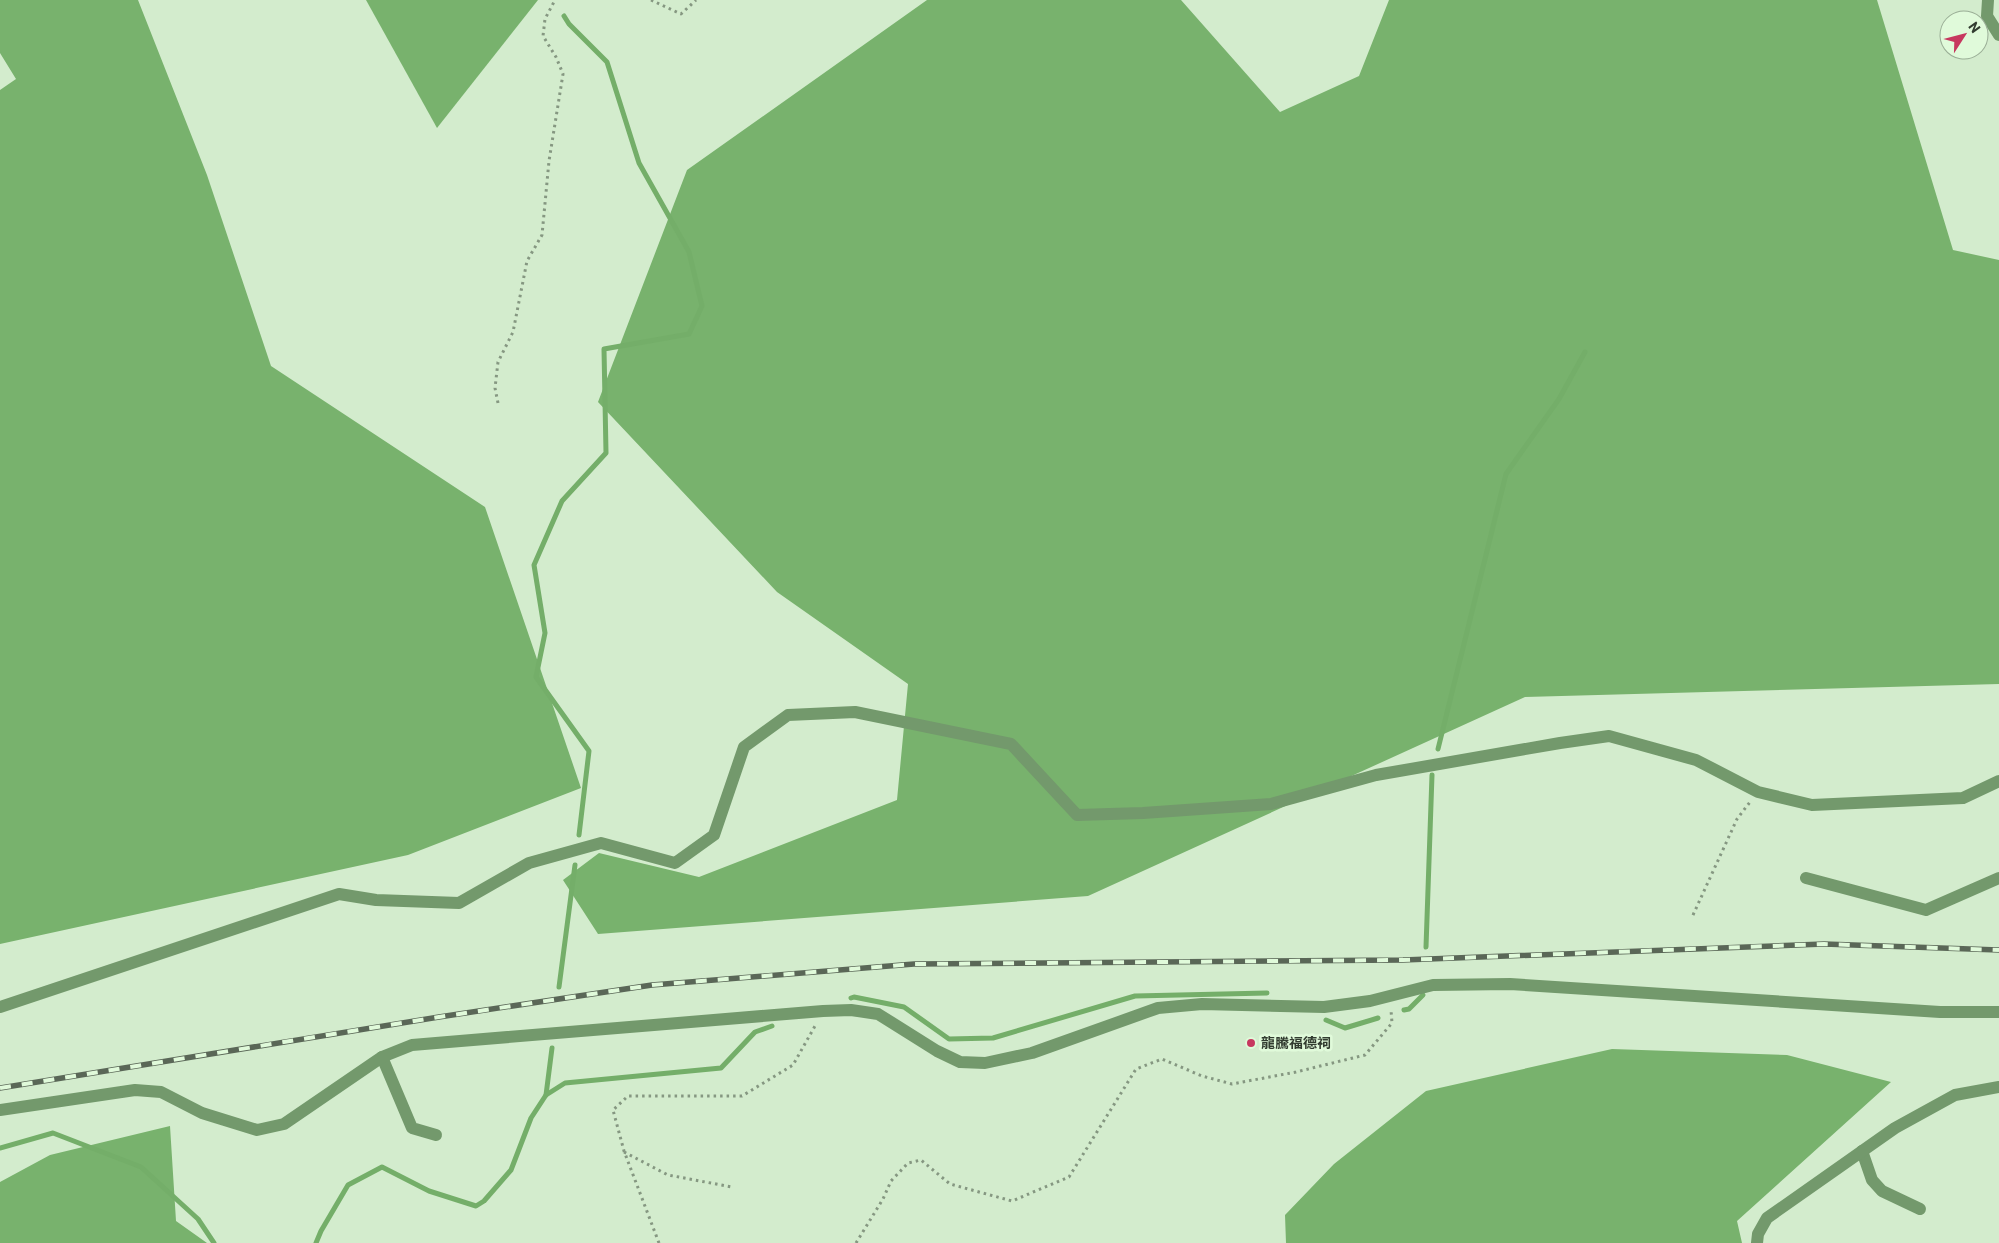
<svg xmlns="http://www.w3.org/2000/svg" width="1999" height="1243" viewBox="0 0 1999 1243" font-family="Barlow,'Noto Sans TC',sans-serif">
  <rect width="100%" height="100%" fill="#d3eccd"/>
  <g fill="#78b26d">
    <path d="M0,0H138L207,175L271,366L485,507L581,788L408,855L0,944V90L16,79L0,53Z"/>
    <path d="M366,0H538L437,128Z"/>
    <path d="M927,0H1181L1280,112L1359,76L1389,0H1877L1953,250L1999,260V684L1525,697L1088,896L598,934L563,880L599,853L699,877L897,800L908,684L777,592L598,402L687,170Z"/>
    <path d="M1612,1049L1787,1055L1891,1082L1737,1221L1742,1243H1286L1285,1215L1334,1164L1426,1091Z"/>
    <path d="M170,1126L176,1221L207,1243H0V1182L50,1155Z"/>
  </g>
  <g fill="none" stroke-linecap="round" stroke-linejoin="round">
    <g stroke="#74ae69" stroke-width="5">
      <path d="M564,16L569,24L607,62L639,163L689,252L702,306L689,334L604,349L606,453L562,501L534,565L545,633L536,677L589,751L579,835"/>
      <path d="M1438,749L1506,474L1559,399L1585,352"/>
      <path d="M1426,947L1432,775"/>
      <path d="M559,987L575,865"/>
      <path d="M851,998L854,997L904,1007L949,1039L993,1038L1135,996L1267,993"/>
      <path d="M1404,1010L1409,1009L1423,995"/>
      <path d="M1326,1020L1345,1028L1378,1018"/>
      <path d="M546,1095L552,1048"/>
      <path d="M0,1148L53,1133L141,1167L198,1219L214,1243"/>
      <path d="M316,1243L321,1231L348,1185L382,1167L429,1191L476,1206L484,1201L511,1170L531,1118L546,1095L565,1083L721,1068L755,1032L772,1026"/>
    </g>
    <g stroke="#859781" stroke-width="3" stroke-dasharray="2.5 4" stroke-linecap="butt">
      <path d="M651,0L681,14L696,0"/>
      <path d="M498,403L495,388L498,362L513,332L527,261L542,235L549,161L563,74L556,57L543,36L545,19L555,0"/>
      <path d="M1693,915L1737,819L1750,802"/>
      <path d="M624,1152L668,1175L732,1187"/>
      <path d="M659,1243L624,1151L613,1110L628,1096H742L793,1065L815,1026"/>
      <path d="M856,1243L883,1199L891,1181L908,1163L921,1160L950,1184L1012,1201L1069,1177L1136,1069L1162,1059L1202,1076L1232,1084L1296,1072L1365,1055L1392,1023L1391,1010"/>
    </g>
    <g stroke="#73996c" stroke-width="12">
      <path d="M1988,0L1987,16L1999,35"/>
      <path d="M1806,878L1926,910L1999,878"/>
      <path d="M0,1007L339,894L376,900L459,903L529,863L601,843L675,863L714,835L744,747L788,715L855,712L1011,744L1077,815L1143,813L1271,804L1376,775L1560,743L1609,736L1696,760L1758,792L1812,805L1963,798L1999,781"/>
      <path d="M382,1057L412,1128L436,1135"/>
      <path d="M0,1110L135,1090L161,1092L202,1113L257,1130L284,1124L382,1057L412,1045L823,1011L851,1010L878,1014L937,1051L960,1062L985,1063L1032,1053L1158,1008L1202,1004L1324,1007L1370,1001L1433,985L1510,984L1940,1012H1999"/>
      <path d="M1862,1151L1872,1180L1882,1191L1920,1209"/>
      <path d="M1757,1243L1758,1234L1767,1218L1895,1128L1955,1095L1999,1087"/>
    </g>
    <defs>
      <path id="rail" d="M0,1088L439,1017L652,985L914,964L1403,960L1824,944L1999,950"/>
    </defs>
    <use href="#rail" stroke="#5a6757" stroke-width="5.5"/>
    <use href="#rail" stroke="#e0fada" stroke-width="4" stroke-dasharray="11" stroke-linecap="butt"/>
  </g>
  <circle fill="#c7385f" stroke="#e0fada" stroke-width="2" cx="1251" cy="1043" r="5"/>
  <g text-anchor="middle" stroke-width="5" stroke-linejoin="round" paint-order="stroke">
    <g font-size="14" font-weight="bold" fill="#323c30" stroke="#e0fada" text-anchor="start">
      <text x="1261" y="1048">龍騰福德祠</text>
    </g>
  </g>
  <g transform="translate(1964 35) rotate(54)"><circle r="24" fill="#e0fada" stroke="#9aae96"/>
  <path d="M0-4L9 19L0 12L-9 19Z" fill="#c7385f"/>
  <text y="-8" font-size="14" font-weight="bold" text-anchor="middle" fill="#323c30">N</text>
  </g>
</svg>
